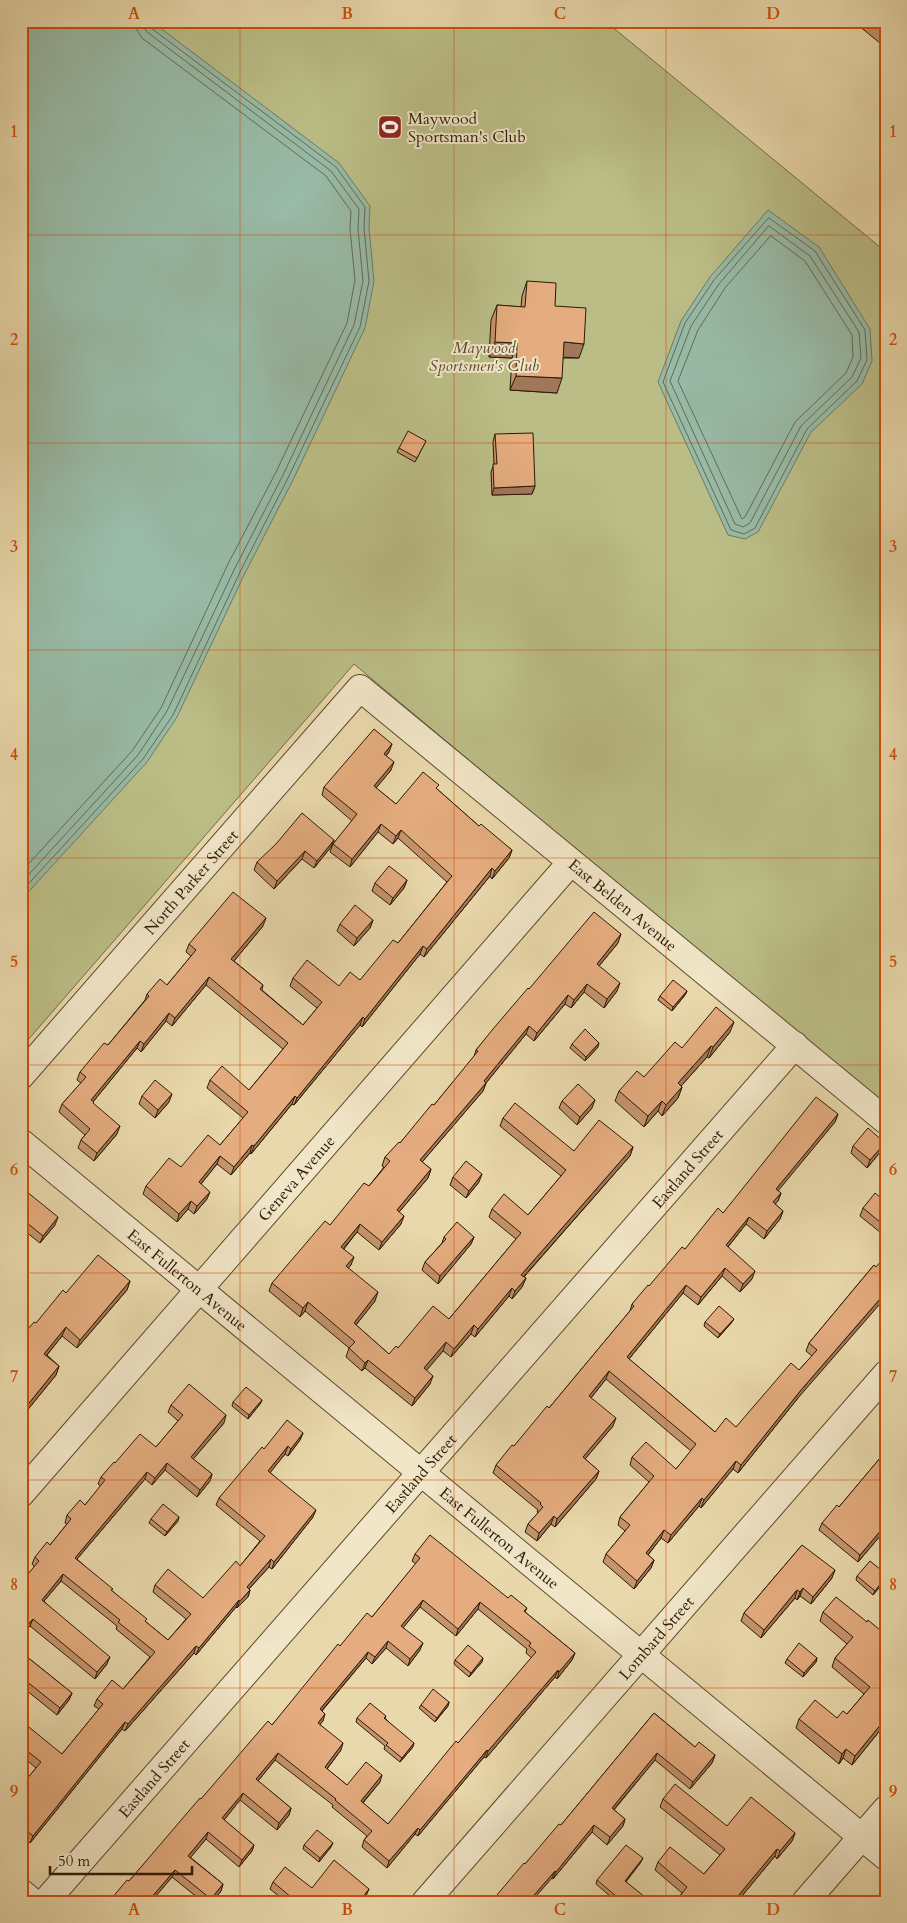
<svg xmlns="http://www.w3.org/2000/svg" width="907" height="1923" viewBox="0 0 907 1923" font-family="Cardo,serif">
  <rect width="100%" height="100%" fill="#e9d8ab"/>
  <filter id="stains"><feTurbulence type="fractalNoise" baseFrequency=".004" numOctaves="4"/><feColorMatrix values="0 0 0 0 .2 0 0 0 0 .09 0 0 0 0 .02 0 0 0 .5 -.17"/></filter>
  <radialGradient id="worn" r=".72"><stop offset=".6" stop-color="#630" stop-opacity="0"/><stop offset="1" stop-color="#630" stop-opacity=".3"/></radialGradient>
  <path fill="#bbbd86" stroke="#746b46" d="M21,21H605L886,252V1109L354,664L21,1048Z"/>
  <g fill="#98baa6" stroke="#6d7a66">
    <path d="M21,21H151L339,163L370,206L369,228L374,281L365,328L293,480L245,573L177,717L147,762L21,900Z"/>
    <path d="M768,210L819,247L870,329L872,361L862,384L811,432L758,532L745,539L728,535L658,382L681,321L710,277Z"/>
  </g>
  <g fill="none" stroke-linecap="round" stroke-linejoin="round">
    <g stroke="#626a56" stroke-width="1">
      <path d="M769,218L815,251L865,330L867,360L857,381L807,429L755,528L744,534L731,530L663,382L685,323L714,280Z"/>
      <path d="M769,226L810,256L859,332L861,358L852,377L801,426L750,523L743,527L735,524L670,381L691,326L719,284Z"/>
      <path d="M771,236L805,261L852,335L853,357L846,373L795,422L745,517L742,519L678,381L698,330L725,288Z"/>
      <path d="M21,872L132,751L161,708L228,564L276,472L347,323L355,280L350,229L351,211L326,176L142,38L137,30L135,21"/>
      <path d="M21,883L138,755L167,711L235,568L283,475L354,325L363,281L358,229L359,209L331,171L147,32L144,27L143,21"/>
      <path d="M21,892L143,759L173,715L241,570L288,478L360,327L369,281L364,228L365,207L336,167L151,28L149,21"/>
    </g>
    <defs>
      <g id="minor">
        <path id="s1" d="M21,1076L360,688L886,1121"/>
        <path id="s2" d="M21,1142L886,1857"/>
        <path id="s3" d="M21,1494L571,862"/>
        <path d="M21,1892L33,1902"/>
        <path id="s4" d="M45,1902L795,1045"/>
        <path id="s5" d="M425,1902L886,1374"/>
        <path d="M805,1902L886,1809"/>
      </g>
    </defs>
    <use href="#minor" stroke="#5b492f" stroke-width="28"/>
    <use href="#minor" stroke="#f1e6c8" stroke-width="26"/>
  </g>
  <g fill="#c4946d" stroke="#2c1906" fill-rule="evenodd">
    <path d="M853,21H886V48Z"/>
    <path d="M527,281L555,306L579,358H563L557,393L510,390L512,358L489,357L491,320L497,305L521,307L522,296Z"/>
    <path d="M495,434L535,486L532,494L492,495L491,472L494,464L493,442Z"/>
    <path d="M426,441L415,462L397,452L399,448Z"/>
    <path d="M389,752L386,756L391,770L376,788L396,804L437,789L479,826L512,850L509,858L492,879L490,876L424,957L420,954L362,1027L360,1025L294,1105L292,1104L251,1154L250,1153L231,1175L217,1164L201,1184L207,1199L194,1214L188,1209L177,1222L143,1194L146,1186L181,1167L220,1145L243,1118L207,1088L210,1080L249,1090L283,1049L206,985L172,1026L166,1021L141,1052L137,1048L93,1102V1104L117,1134L94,1161L78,1148L81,1140L85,1135L59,1112L62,1104L81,1083L77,1080L80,1072L108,1045L145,1000L147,994L167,985L191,956L186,952L189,944L263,926L234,961L263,985L262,990L303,1025L317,1008L290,986L293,978L339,986L360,980L398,943L447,882L398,838L393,844L378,832L350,867L330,852L333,844L352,821L322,795L324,787Z"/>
    <path d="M334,840L331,847L314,868L302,859L274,889L254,870L257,862Z"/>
    <path d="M407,880L404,888L390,905L372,891L375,883Z"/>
    <path d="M373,920L370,928L354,946L337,931L340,924Z"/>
    <path d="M618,943L599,966L617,991L604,1008L584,992L571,1008L565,1004L534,1041L526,1034L486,1083L483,1091L422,1162L431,1169L428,1178L399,1212L401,1224L379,1250L357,1232L344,1249L351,1265L348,1268L375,1301L356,1325L389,1354L398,1348L449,1319L516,1239L489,1217L492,1209L528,1215L561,1176L500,1126L503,1118L574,1151L633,1147L630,1156L524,1277L526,1278L522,1287L512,1299L509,1296L475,1337L471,1334L451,1357L443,1351L426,1370L430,1384L412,1406L365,1368L362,1371L346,1357L349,1348L305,1311L300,1317L269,1291L272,1283L369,1186L384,1167L382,1166L385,1157L400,1143L434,1105L474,1057L476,1050L529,989Z"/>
    <path d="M687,991L685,995L672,1011L658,1000L660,996Z"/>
    <path d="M730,1032L709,1058L707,1057L681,1086L682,1087L678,1098L662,1116L658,1111L644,1127L615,1101L619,1091L644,1077L682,1048Z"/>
    <path d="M572,1044L598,1047L585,1061L570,1048Z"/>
    <path d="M142,1096L169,1102L155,1118L139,1104Z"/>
    <path d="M562,1101L592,1108L577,1125L559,1108Z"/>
    <path d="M838,1114L835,1122L778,1190L781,1193L778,1201L775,1204L783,1211L780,1219L764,1239L746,1224L728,1247L752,1279L740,1292L722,1276L698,1305L683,1293L629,1359L715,1432L736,1427L799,1370L812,1356L806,1351L809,1343L874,1265L798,1398L738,1473L733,1469L701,1508L699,1506L668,1543L661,1538L648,1555L654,1560L651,1568L634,1589L603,1562L606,1554L625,1531L618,1525L620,1517L649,1482L630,1465L632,1457L676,1469L691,1451L606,1379L591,1398L613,1426L585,1459L599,1471L596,1479L555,1527L551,1524L537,1541L525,1532L528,1524L538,1513L537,1512L538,1510L493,1473L496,1465L514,1446L549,1408L630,1311L632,1304L685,1249L723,1213Z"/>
    <path d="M853,1146L882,1150L867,1168L851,1153Z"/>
    <path d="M453,1177L479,1182L466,1198L450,1185Z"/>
    <path d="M21,1187L55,1225L40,1243L21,1228Z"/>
    <path d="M886,1202V1237L860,1216L863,1208Z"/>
    <path d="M444,1237H474L471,1244L438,1284L422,1270L425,1262L442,1243Z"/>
    <path d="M130,1281L127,1290L77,1348L62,1336L47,1355L59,1366L56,1375L21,1418L36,1323L66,1293Z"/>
    <path d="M705,1322H732L718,1338L704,1326Z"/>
    <path d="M262,1400L260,1404L248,1419L232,1406L233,1402Z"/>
    <path d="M171,1405L224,1423L193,1459L212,1474L210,1481L197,1497L165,1470L152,1485L145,1479L77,1559L146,1622L168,1640L186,1619L153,1592L155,1585L203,1598L240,1566L260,1541L216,1505L219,1498L264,1449L303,1433L300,1440L288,1456L285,1454L270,1472L313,1517L272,1569L269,1567L249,1589L250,1590L248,1597L237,1608L236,1607L196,1655L194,1653L125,1731L122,1729L30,1843L21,1835V1786L36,1768L21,1755V1727L62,1754L99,1709L94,1706L97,1699L123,1689L150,1657L116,1629L117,1626L61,1581L44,1601L107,1664L95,1679L30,1626L34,1566L32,1564L35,1557L50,1545L67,1524L65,1523L67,1515L85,1505L101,1486L98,1484L101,1477L115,1463L156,1447L178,1421L168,1412Z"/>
    <path d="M886,1451V1541L880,1536L858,1562L819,1530L822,1523L839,1507Z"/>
    <path d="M151,1519L178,1521L165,1536L149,1523Z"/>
    <path d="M802,1545L832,1578L811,1604L800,1596L797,1600L795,1598L761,1638L741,1621L744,1613Z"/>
    <path d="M415,1554L508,1598L527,1608L525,1612L575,1653L572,1660L557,1679L555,1677L486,1758L484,1757L418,1836L415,1834L387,1868L362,1847L364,1840L367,1836L332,1807L333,1805L275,1760L258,1781L291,1808L289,1815L277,1830L240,1800L224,1820L254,1845L252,1851L239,1867L206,1839L190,1857L223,1884L221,1891L212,1902H203L172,1877L152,1900L154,1902H110L112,1898L129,1881L201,1799L272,1725L340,1646L372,1617L416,1564L412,1561ZM420,1607L456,1636L478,1609L527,1649L526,1653L532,1658L388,1824L363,1803L380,1782L347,1785L327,1769L341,1750L320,1724L323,1721L322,1711L366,1658L372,1664L386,1648L408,1666L420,1650L403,1627Z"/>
    <path d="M886,1574L873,1595L856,1580L857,1576Z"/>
    <path d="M823,1612L867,1622L886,1635V1723L852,1765L843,1758L839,1764L796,1728L799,1719L837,1718L847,1714L864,1694L832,1667L835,1658L847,1644L820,1621Z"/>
    <path d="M21,1652L72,1693L69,1700L57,1715L21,1686Z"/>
    <path d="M817,1658L816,1662L803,1677L785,1663L787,1659Z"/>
    <path d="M455,1660L482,1662L469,1677L454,1664Z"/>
    <path d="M449,1702L448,1706L435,1722L419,1708L421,1705Z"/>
    <path d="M654,1713L695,1747L715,1755L712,1763L690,1789L655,1760L614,1810L625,1819L623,1826L607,1845L592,1832L553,1879L525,1864L561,1825Z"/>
    <path d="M386,1716L385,1718L413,1747L400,1762L384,1749L385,1746L356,1722L357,1718Z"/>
    <path d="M663,1799L727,1826L795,1833L792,1841L777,1859L775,1856L737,1902H678L680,1896L682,1893L655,1870L658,1862L704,1874L720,1855L660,1807Z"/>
    <path d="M304,1845L331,1847L319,1862L303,1849Z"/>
    <path d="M641,1862L626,1882L650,1902H617L596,1884L597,1880Z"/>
    <path d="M273,1882L312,1888L366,1896L362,1902H286L270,1889Z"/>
  </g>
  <g fill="#a07859" stroke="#2c1906">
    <path d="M495,342L517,343L512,358L489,357Z"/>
    <path d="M564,342L584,344L579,358L559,357Z"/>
    <path d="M516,376L562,378L557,393L510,390Z"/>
    <path d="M535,486L532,494L492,495L494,488Z"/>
    <path d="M392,744L389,752L381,762L384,754Z"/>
    <path d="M394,762L391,770L371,794L374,786Z"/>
    <path d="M381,824L378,832L350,867L352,859Z"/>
    <path d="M401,830L398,838L393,844L396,836Z"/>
    <path d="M334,840L331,847L314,868L317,861Z"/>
    <path d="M512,850L509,858L492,879L495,871Z"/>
    <path d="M305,851L302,859L274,889L277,881Z"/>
    <path d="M492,868L490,876L424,957L427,949Z"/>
    <path d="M407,880L404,888L390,905L393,898Z"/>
    <path d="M266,918L263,926L229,967L231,959Z"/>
    <path d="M373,920L370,928L354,946L357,938Z"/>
    <path d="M621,934L618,943L594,972L597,964Z"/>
    <path d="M423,946L420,954L362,1027L365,1019Z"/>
    <path d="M209,977L206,985L172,1026L175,1018Z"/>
    <path d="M620,983L617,991L604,1008L607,999Z"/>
    <path d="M587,984L584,992L571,1008L574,1000Z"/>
    <path d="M687,991L685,995L672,1011L673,1007Z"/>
    <path d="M568,995L565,1004L534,1041L537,1033Z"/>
    <path d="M169,1013L166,1021L141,1052L144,1044Z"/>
    <path d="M363,1017L360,1025L294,1105L297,1098Z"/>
    <path d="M734,1022L730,1032L709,1058L713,1047Z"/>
    <path d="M529,1026L526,1034L481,1089L484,1081Z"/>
    <path d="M140,1041L137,1048L88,1108L91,1100Z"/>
    <path d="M599,1043L598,1047L585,1061L586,1057Z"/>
    <path d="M711,1046L707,1057L674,1094L678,1083Z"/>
    <path d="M486,1083L483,1091L417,1168L420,1160Z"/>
    <path d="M682,1087L678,1098L662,1116L666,1105Z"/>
    <path d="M172,1094L169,1102L155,1118L158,1110Z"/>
    <path d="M295,1096L292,1104L251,1154L254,1146Z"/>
    <path d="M595,1100L592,1108L577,1125L580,1117Z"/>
    <path d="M662,1101L658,1111L644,1127L648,1116Z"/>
    <path d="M838,1114L835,1122L773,1197L776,1189Z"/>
    <path d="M120,1126L117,1134L94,1161L97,1153Z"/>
    <path d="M885,1143L882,1150L867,1168L870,1160Z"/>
    <path d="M252,1145L250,1153L231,1175L234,1167Z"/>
    <path d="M633,1147L630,1156L518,1283L521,1275Z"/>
    <path d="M220,1156L217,1164L196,1190L199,1182Z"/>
    <path d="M431,1169L428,1178L394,1218L397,1210Z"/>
    <path d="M482,1174L479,1182L466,1198L469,1191Z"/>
    <path d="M210,1192L207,1199L194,1214L197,1206Z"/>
    <path d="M781,1193L778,1201L770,1210L773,1202Z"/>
    <path d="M191,1201L188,1209L177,1222L179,1214Z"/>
    <path d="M783,1211L780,1219L764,1239L767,1231Z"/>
    <path d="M404,1216L401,1224L379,1250L382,1242Z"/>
    <path d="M58,1217L55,1225L40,1243L43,1236Z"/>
    <path d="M749,1217L746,1224L723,1253L726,1245Z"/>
    <path d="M360,1224L357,1232L338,1255L341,1247Z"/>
    <path d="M474,1237L471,1244L438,1284L440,1276Z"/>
    <path d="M354,1257L351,1265L343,1274L346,1266Z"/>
    <path d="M725,1268L722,1276L698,1305L701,1297Z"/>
    <path d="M755,1271L752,1279L740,1292L743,1284Z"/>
    <path d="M526,1278L522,1287L512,1299L515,1291Z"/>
    <path d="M130,1281L127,1290L77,1348L80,1340Z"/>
    <path d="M686,1285L683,1293L624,1365L627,1357Z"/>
    <path d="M512,1288L509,1296L475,1337L478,1329Z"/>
    <path d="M378,1292L375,1301L351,1331L354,1323Z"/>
    <path d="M886,1292V1297L798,1398L738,1473L741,1465L801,1390Z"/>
    <path d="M308,1302L305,1311L300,1317L303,1308Z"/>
    <path d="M734,1319L732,1322L718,1338L720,1334Z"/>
    <path d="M474,1325L471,1334L451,1357L454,1349Z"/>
    <path d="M66,1327L62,1336L41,1362L44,1354Z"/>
    <path d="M446,1342L443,1351L421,1377L424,1368Z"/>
    <path d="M368,1360L365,1368L362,1371L365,1363Z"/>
    <path d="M59,1366L56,1375L21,1418V1413Z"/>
    <path d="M609,1371L606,1379L586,1404L589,1396Z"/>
    <path d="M433,1376L430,1384L412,1406L415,1398Z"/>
    <path d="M262,1400L260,1404L248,1419L249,1415Z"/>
    <path d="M226,1415L224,1423L189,1464L191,1457Z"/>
    <path d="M616,1418L613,1426L580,1465L583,1457Z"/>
    <path d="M303,1433L300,1440L288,1456L291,1449Z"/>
    <path d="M288,1446L285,1454L266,1478L268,1471Z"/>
    <path d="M736,1461L733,1469L701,1508L704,1500Z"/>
    <path d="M167,1463L165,1470L152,1485L155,1478Z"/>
    <path d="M599,1471L596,1479L555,1527L557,1519Z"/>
    <path d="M147,1472L145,1479L72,1565L75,1558Z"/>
    <path d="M212,1474L210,1481L197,1497L200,1490Z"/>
    <path d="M702,1498L699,1506L668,1543L671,1535Z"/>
    <path d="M316,1510L313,1517L272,1569L274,1562Z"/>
    <path d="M554,1516L551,1524L537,1541L539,1533Z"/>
    <path d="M179,1517L178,1521L165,1536L167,1532Z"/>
    <path d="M882,1529L880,1536L858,1562L860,1555Z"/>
    <path d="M664,1530L661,1538L643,1561L646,1553Z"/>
    <path d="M271,1559L269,1567L244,1594L247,1587Z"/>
    <path d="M654,1560L651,1568L634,1589L637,1581Z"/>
    <path d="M835,1570L832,1578L811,1604L813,1597Z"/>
    <path d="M63,1574L61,1581L39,1607L42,1600Z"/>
    <path d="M886,1577V1580L873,1595L875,1591Z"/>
    <path d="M803,1588L800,1596L797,1600L800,1592Z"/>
    <path d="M250,1590L248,1597L237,1608L240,1601Z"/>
    <path d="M797,1590L795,1598L761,1638L764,1630Z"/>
    <path d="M239,1600L236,1607L196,1655L199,1648Z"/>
    <path d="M423,1600L420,1607L399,1633L401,1626Z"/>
    <path d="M480,1602L478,1609L456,1636L458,1629Z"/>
    <path d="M33,1619L30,1626L21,1636V1632Z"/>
    <path d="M388,1641L386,1648L372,1664L375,1657Z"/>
    <path d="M423,1643L420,1650L408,1666L410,1659Z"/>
    <path d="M196,1646L194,1653L125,1731L128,1724Z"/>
    <path d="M368,1652L366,1658L317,1716L320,1709Z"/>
    <path d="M575,1653L572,1660L557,1679L559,1672Z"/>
    <path d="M110,1657L107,1664L95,1679L97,1672Z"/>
    <path d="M483,1658L482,1662L469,1677L471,1673Z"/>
    <path d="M817,1658L816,1662L803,1677L804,1673Z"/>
    <path d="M558,1670L555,1677L486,1758L488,1751Z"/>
    <path d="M72,1693L69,1700L57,1715L60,1708Z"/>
    <path d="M449,1702L448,1706L435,1722L437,1718Z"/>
    <path d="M325,1714L323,1721L316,1729L318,1723Z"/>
    <path d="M886,1718V1723L852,1765L855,1756Z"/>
    <path d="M125,1722L122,1729L30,1843L33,1836Z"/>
    <path d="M343,1743L341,1750L323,1774L325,1767Z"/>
    <path d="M414,1743L413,1747L400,1762L402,1758Z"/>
    <path d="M846,1749L843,1758L839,1764L842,1754Z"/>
    <path d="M487,1750L484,1757L418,1836L420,1830Z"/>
    <path d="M278,1753L275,1760L254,1786L256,1779Z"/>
    <path d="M657,1753L655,1760L609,1815L612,1808Z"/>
    <path d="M715,1755L712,1763L690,1789L693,1782Z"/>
    <path d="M382,1775L380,1782L358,1808L361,1801Z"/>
    <path d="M243,1793L240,1800L220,1825L222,1818Z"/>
    <path d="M291,1808L289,1815L277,1830L279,1823Z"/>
    <path d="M625,1819L623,1826L607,1845L610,1837Z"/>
    <path d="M594,1825L592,1832L553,1879L556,1872Z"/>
    <path d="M418,1828L415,1834L387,1868L389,1861Z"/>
    <path d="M208,1832L206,1839L186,1863L188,1856Z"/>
    <path d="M795,1833L792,1841L777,1859L780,1851Z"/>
    <path d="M333,1843L331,1847L319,1862L320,1858Z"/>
    <path d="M254,1845L252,1851L239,1867L242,1860Z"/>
    <path d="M777,1849L775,1856L737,1902H733Z"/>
    <path d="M643,1858L641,1862L623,1885L625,1881Z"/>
    <path d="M175,1870L172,1877L151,1902L150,1899Z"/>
    <path d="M555,1871L552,1878L531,1902H528Z"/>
    <path d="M223,1884L221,1891L212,1902H210L211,1899Z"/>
    <path d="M369,1889L366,1896L362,1902H359Z"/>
  </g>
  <g fill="#e4ac7f" stroke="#2c1906" fill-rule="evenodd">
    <path d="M872,21H886V33Z"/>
    <path d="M527,281L556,283L555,306L586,308L584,344L564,342L562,378L516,376L517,343L495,342L497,305L525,307Z"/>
    <path d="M408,431L426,441L417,458L399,448Z"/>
    <path d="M533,433L535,486L494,488L493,464H497L495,434Z"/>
    <path d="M374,729L392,744L384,754L394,762L374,786L396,804L423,772L439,785L436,788L479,826L481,824L512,850L495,871L492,868L427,949L423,946L365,1019L363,1017L297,1098L295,1096L254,1146L252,1145L234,1167L220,1156L199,1182L210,1192L197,1206L191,1201L179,1214L146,1186L169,1158L181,1167L208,1135L220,1145L248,1112L210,1080L222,1066L249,1090L288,1043L209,977L175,1018L169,1013L144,1044L140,1041L91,1100L94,1102L93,1103L120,1126L97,1153L81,1140L90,1129L62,1104L86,1077L80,1072L104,1043L108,1045L149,996L147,994L160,979L167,985L196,950L189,944L233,892L266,918L231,959L263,985L260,989L303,1025L322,1002L293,978L307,960L339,986L350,972L360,980L393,940L398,943L452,876L401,830L396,836L381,824L352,859L333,844L357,814L324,787Z"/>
    <path d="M302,813L334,840L317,861L305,851L277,881L257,862L276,844Z"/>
    <path d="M389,866L407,880L393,898L375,883Z"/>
    <path d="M355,905L373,920L357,938L340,924Z"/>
    <path d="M594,912L621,934L597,964L620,983L607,999L587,984L574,1000L568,995L537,1033L529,1026L484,1081L486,1083L420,1160L431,1169L397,1210L404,1216L382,1242L360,1224L341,1247L354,1257L346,1266L378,1292L354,1323L389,1354L396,1346L398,1348L433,1306L449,1319L521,1233L492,1209L504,1194L528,1215L566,1170L503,1118L515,1103L574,1151L599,1120L633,1147L521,1275L526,1278L515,1291L512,1288L478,1329L474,1325L454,1349L446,1342L424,1368L433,1376L415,1398L368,1360L365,1363L349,1348L355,1342L308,1302L303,1308L272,1283L325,1221L330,1225L364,1183L369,1186L390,1161L385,1157L399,1142L400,1143L432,1104L434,1105L478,1051L476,1050L493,1029L528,988L529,989Z"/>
    <path d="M673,980L687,991L673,1007L660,996Z"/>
    <path d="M716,1007L734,1022L713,1047L711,1046L678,1083L682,1087L666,1105L662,1101L648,1116L619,1091L637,1071L644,1077L675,1042L682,1048Z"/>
    <path d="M585,1029L599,1043L586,1057L572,1044Z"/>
    <path d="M155,1080L172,1094L158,1110L142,1096Z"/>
    <path d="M578,1084L595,1100L580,1117L562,1101Z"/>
    <path d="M816,1097L838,1114L776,1189L781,1193L773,1202L783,1211L767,1231L749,1217L726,1245L755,1271L743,1284L725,1268L701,1297L686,1285L627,1357L715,1432L726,1418L736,1427L791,1363L799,1370L817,1350L809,1343L874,1265L876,1267L886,1255V1292L801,1390L741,1465L736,1461L704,1500L702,1498L671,1535L664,1530L646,1553L654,1560L637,1581L606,1554L630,1525L620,1517L654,1476L632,1457L646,1442L676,1469L696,1444L609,1371L589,1396L616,1418L583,1457L599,1471L557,1519L554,1516L539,1533L528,1524L543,1507L540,1504L541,1503L496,1465L512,1445L514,1446L547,1406L549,1408L634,1306L632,1304L648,1285L649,1286L682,1247L685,1249L718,1208L723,1213Z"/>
    <path d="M868,1128L885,1143L870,1160L853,1146Z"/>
    <path d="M466,1161L482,1174L469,1191L453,1177Z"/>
    <path d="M21,1187L58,1217L43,1236L21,1218Z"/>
    <path d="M875,1193L886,1202V1227L863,1208Z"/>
    <path d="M457,1222L474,1237L440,1276L425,1262L446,1239L444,1237Z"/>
    <path d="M98,1255L130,1281L80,1340L66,1327L44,1354L59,1366L21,1413V1337L34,1322L36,1323L63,1290L66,1293Z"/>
    <path d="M719,1306L734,1319L720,1334L705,1322Z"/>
    <path d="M189,1384L226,1415L191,1457L212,1474L200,1490L167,1463L155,1478L147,1472L75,1558L113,1589L111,1590L147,1619L145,1621L168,1640L191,1614L155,1585L168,1569L203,1598L236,1561L240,1566L265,1536L219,1498L262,1447L264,1449L287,1420L303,1433L291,1449L288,1446L268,1471L316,1510L274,1562L271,1559L247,1587L250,1590L240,1601L239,1600L199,1648L196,1646L128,1724L125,1722L33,1836L21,1826V1786L41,1762L21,1746V1727L24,1723L62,1754L103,1704L97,1699L112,1680L123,1689L155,1652L118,1622L120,1620L63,1574L42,1600L110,1657L97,1672L33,1619L21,1632V1582L39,1561L35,1557L47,1542L50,1545L71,1519L67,1515L80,1500L85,1505L105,1480L101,1477L114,1462L115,1463L140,1434L156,1447L183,1415L171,1405Z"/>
    <path d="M246,1387L262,1400L249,1415L233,1402Z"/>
    <path d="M886,1451V1532L882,1529L860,1555L822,1523L837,1505L839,1507Z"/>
    <path d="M163,1504L179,1517L167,1532L151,1519Z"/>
    <path d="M430,1535L508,1598L511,1595L527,1608L524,1611L575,1653L559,1672L558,1670L488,1751L487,1750L420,1830L418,1828L389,1861L364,1840L372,1831L335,1800L336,1799L278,1753L256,1779L291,1808L279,1823L243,1793L222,1818L254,1845L242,1860L208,1832L188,1856L223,1884L211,1899L175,1870L150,1899L154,1902H116L112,1898L127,1880L129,1881L200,1798L201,1799L268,1721L272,1725L338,1644L340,1646L367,1613L372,1617L420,1558L415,1554ZM423,1600L458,1629L480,1602L531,1643L529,1646L536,1652L458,1743L456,1741L388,1824L361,1801L382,1775L366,1762L347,1785L325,1767L343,1743L318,1723L325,1714L320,1709L368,1652L375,1657L388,1641L410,1659L423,1643L401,1626Z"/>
    <path d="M802,1545L835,1570L813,1597L803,1588L800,1592L797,1590L764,1630L744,1613Z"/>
    <path d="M870,1561L886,1574V1577L875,1591L857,1576Z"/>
    <path d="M836,1597L867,1622L868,1620L886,1635V1718L855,1756L846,1749L842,1754L799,1719L815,1700L837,1718L843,1711L847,1714L870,1687L835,1658L853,1637L823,1612Z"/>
    <path d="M799,1643L817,1658L804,1673L787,1659Z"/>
    <path d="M468,1645L483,1658L471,1673L455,1660Z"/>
    <path d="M21,1652L72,1693L60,1708L21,1677Z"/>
    <path d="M433,1689L449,1702L437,1718L421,1705Z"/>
    <path d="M370,1703L386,1716L384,1718L414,1743L402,1758L386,1745L388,1743L357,1718Z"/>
    <path d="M654,1713L695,1747L699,1742L715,1755L693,1782L657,1753L612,1808L625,1819L610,1837L594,1825L556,1872L555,1871L528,1902H491L524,1863L525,1864L559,1824L561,1825Z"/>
    <path d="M675,1784L727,1826L751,1797L795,1833L780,1851L777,1849L733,1902H687L680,1896L687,1887L658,1862L670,1847L704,1874L725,1849L663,1799Z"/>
    <path d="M317,1830L333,1843L320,1858L304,1845Z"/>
    <path d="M626,1845L643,1858L625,1881L650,1901L649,1902H623L597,1880Z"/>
    <path d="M334,1860L369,1889L359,1902H297L273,1882L285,1867L312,1888Z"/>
  </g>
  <path fill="none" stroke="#cc4f0b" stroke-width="1" stroke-opacity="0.55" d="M240,21V1902M454,21V1902M666,21V1902M21,235H886M21,443H886M21,650H886M21,858H886M21,1065H886M21,1273H886M21,1480H886M21,1688H886"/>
  <defs>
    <symbol id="stadium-square" viewBox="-11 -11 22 22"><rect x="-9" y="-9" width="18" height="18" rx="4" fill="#8f2418" stroke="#f1e6c8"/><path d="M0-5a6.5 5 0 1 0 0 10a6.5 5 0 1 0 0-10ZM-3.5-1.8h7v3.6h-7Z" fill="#fff"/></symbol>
  </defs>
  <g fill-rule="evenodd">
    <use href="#stadium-square" x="376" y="113" width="28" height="28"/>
  </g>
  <g text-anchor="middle" stroke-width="4" stroke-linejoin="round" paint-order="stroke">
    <g font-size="16" fill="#2c1906" stroke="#f1e6c8" text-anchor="start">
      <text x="408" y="124">Maywood<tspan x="408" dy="18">Sportsman's Club</tspan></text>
    </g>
    <g font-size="16" font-style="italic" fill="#574a2c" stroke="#f1e6c8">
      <text x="484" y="353">Maywood<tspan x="484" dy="18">Sportsmen's Club</tspan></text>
    </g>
    <g font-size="16" fill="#2c1906" stroke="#f1e6c8">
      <text dy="6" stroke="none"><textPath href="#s1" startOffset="258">North Parker Street</textPath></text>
      <text dy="6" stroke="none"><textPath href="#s1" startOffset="856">East Belden Avenue</textPath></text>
      <text dy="6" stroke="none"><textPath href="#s4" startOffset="975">Eastland Street</textPath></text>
      <text dy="6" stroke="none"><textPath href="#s3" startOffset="419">Geneva Avenue</textPath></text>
      <text dy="6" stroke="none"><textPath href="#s2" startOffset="216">East Fullerton Avenue</textPath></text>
      <text dy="6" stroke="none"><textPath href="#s4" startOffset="570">Eastland Street</textPath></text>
      <text dy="6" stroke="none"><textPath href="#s2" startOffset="621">East Fullerton Avenue</textPath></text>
      <text dy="6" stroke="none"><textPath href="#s5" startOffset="351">Lombard Street</textPath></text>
      <text dy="6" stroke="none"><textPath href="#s4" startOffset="165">Eastland Street</textPath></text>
    </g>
  </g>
  <rect width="907" height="1923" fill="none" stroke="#e9d8ab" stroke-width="55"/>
  <path d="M50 1866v8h142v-8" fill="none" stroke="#2c1906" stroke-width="2.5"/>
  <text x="58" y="1866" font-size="15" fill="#2c1906" stroke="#f1e6c8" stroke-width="4" paint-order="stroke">50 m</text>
  <rect x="28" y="28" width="852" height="1868" fill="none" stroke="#cc4f0b" stroke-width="2"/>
  <g font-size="16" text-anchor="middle" font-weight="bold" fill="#cc4f0b">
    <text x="134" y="19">A</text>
    <text x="347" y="19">B</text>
    <text x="560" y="19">C</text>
    <text x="773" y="19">D</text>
    <text x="14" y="137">1</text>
    <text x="893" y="137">1</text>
    <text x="14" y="345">2</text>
    <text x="893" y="345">2</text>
    <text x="14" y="552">3</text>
    <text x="893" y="552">3</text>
    <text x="14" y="760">4</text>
    <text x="893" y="760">4</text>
    <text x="14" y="967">5</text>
    <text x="893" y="967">5</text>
    <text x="14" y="1175">6</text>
    <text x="893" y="1175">6</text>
    <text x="14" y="1382">7</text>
    <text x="893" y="1382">7</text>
    <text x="14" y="1590">8</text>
    <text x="893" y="1590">8</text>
    <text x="14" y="1797">9</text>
    <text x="893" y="1797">9</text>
    <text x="134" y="1915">A</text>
    <text x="347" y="1915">B</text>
    <text x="560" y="1915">C</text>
    <text x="773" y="1915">D</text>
  </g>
  <rect width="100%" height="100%" filter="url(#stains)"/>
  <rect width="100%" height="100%" fill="url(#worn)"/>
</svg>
